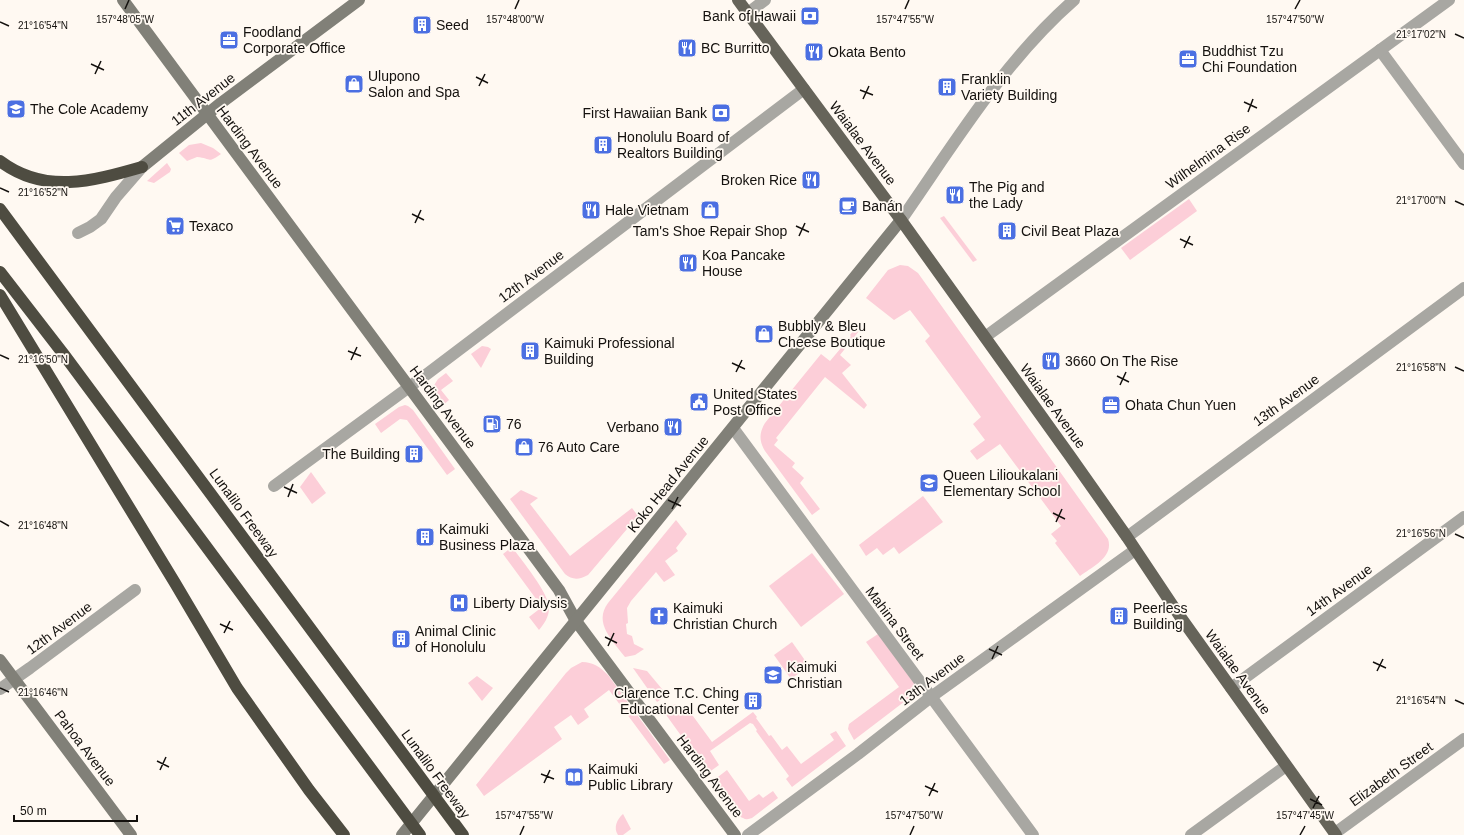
<svg xmlns="http://www.w3.org/2000/svg" width="1464" height="835" viewBox="0 0 1464 835" font-family="Arial,sans-serif">
  <rect width="100%" height="100%" fill="#fff9f2"/>
  <g fill="#fcced8">
    <path d="M201,143L213,148L221,154C207,164 211,158 197,157L187,161L179,153L189,145Z"/>
    <path d="M167,163L171,169L170,172L154,183L147,181Z"/>
    <path d="M1189,199L1197,211L1130,260L1121,248Z"/>
    <path d="M944,216L977,260L973,262L940,218Z"/>
    <path d="M900,265L908,266L918,273L1108,539C1114,557 1092,567 1080,576L1055,543L1057,541L1051,534L1061,526L1000,444L977,460L970,451L985,440L973,424L981,417L925,341L930,336L910,310L894,320L866,298L888,270Z"/>
    <path d="M855,329L859,331L840,355L851,365L842,373L867,405L864,409L825,377L776,438L778,440L774,445L795,463L792,467L804,478L800,483L820,509L812,515L765,451C759,441 759,433 765,423L821,354L830,361L851,336L850,335Z"/>
    <path d="M482,346L488,347L491,349L481,368L471,354Z"/>
    <path d="M446,373L453,381L441,390L449,400L441,407L435,398L433,387L438,379Z"/>
    <path d="M405,405L408,406L413,410L455,469L447,475L407,420L400,419L381,433L375,424L399,407Z"/>
    <path d="M311,472L326,493L312,504L300,487Z"/>
    <path d="M521,490L538,498L530,504L570,556L632,508L638,516L588,575C579,580 572,580 565,574L510,499Z"/>
    <path d="M923,496L943,522L899,554L894,547L883,555L877,548L866,556L859,545Z"/>
    <path d="M676,520L687,534L676,548L678,551L665,561L675,575L664,582L656,572L631,601L627,608L628,623L626,624L627,634L632,636L634,644L644,649L635,655L625,657C613,641 593,623 608,603Z"/>
    <path d="M512,547C522,561 549,593 549,608C549,617 544,624 539,630L529,617L542,607L503,554Z"/>
    <path d="M812,553L844,594L801,627L769,586Z"/>
    <path d="M878,634L916,686L915,692L913,695L854,740L848,729L849,724L899,687L866,642Z"/>
    <path d="M792,642L809,666L791,679L774,655Z"/>
    <path d="M582,662C593,662 600,667 608,675L670,760L664,764L609,690L584,709L589,717L578,725L571,715L554,727L562,739L484,796L476,785L566,673L571,668Z"/>
    <path d="M633,668L647,671L667,695L657,702Z"/>
    <path d="M477,676L493,688L482,701L468,683Z"/>
    <path d="M675,704L690,712L712,742L753,712L757,717L756,718L769,736L771,735L782,750L787,746L801,764L834,740L830,734L836,731L846,746L792,787L786,779L789,776L756,731L757,730L753,724L750,723L710,751L719,765L708,773L664,712Z"/>
    <path d="M727,770L749,801L759,794L763,798L773,791L778,798L752,818C749,819 746,820 743,818C734,815 719,788 714,780Z"/>
    <path d="M623,814L631,829L623,835H618C613,828 617,819 623,814Z"/>
  </g>
  <g fill="none" stroke-linecap="round" stroke-linejoin="round">
    <g stroke="#a8a7a2" stroke-width="12">
      <path d="M748,13L765,0"/>
      <path d="M1380,50L1464,164"/>
      <path d="M901,220C954,144 1004,61 1074,0"/>
      <path d="M78,233L90,227L101,219L116,197L142,167"/>
      <path d="M985,337L1449,0"/>
      <path d="M733,428L1033,835"/>
      <path d="M274,486L427,374L804,89"/>
      <path d="M1127,537L1464,288"/>
      <path d="M1231,688L1464,517"/>
      <path d="M0,689L30,668L135,590"/>
      <path d="M1335,833L1464,739"/>
      <path d="M748,835L858,754L931,697L1135,550"/>
      <path d="M1191,835L1286,766"/>
    </g>
    <g stroke="#818078" stroke-width="12">
      <path d="M123,0L559,590L576,621L735,835"/>
      <path d="M142,167L221,103L359,0"/>
      <path d="M0,660L131,835"/>
      <path d="M402,835L901,220"/>
    </g>
    <path stroke="#66645a" stroke-width="12" d="M738,0L901,220L1070,456L1127,537L1179,615L1336,835"/>
    <g stroke="#4e4c41" stroke-width="12">
      <path d="M0,161C45,195 93,181 142,167"/>
      <path d="M0,209L463,835"/>
      <path d="M0,272L65,356L420,835"/>
      <path d="M0,295L175,583L237,688L309,790L344,835"/>
    </g>
  </g>
  <path fill="none" stroke="#14110e" stroke-width="1.5" d="M125,9L129,0M515,9L519,0M905,9L909,0M1295,9L1300,0M0,22L9,26M1455,34L1464,38M91,64L104,70M95,74L101,61M476,77L488,83M479,86L485,74M860,90L873,95M863,99L869,86M1244,102L1257,108M1248,112L1253,99M0,188L9,192M1455,201L1464,205M412,214L424,220M415,223L421,210M796,226L809,232M799,236L805,223M1180,239L1193,245M1184,248L1190,236M348,351L361,356M0,355L9,359M351,360L357,347M732,363L745,369M1455,367L1464,371M736,372L742,360M1117,376L1129,382M1120,385L1126,372M284,487L297,493M288,497L293,484M668,500L681,506M672,509L678,497M1053,513L1065,519M0,521L9,526M1056,522L1062,509M1455,534L1464,538M220,624L233,630M224,633L230,621M605,637L617,643M608,646L614,633M989,649L1002,655M992,659L998,646M1373,662L1386,668M1377,671L1383,659M0,688L9,692M1455,700L1464,704M157,761L169,767M160,770L166,757M541,774L554,779M544,783L550,770M925,786L938,792M929,796L935,783M1310,799L1322,805M1313,808L1319,796M520,835L524,826M910,835L914,826M1300,835L1305,826"/>
  <defs>
    <symbol id="bank-square" viewBox="-11 -11 22 22"><rect x="-9" y="-9" width="18" height="18" rx="4" fill="#4b6fe2" stroke="#fff9f2"/><path d="M-6-4H6V4H-6ZM0-2.3a2.3 2.3 0 1 0 0 4.6a2.3 2.3 0 1 0 0-4.6Z" fill="#fff"/></symbol>
    <symbol id="building-square" viewBox="-11 -11 22 22"><rect x="-9" y="-9" width="18" height="18" rx="4" fill="#4b6fe2" stroke="#fff9f2"/><path d="M-4-6H4V6H1V3H-1V6H-4ZM-2.5-4.3h1.7v1.8h-1.7ZM.8-4.3h1.7v1.8H.8ZM-2.5-1h1.7V.8h-1.7ZM.8-1h1.7V.8H.8Z" fill="#fff"/></symbol>
    <symbol id="office-square" viewBox="-11 -11 22 22"><rect x="-9" y="-9" width="18" height="18" rx="4" fill="#4b6fe2" stroke="#fff9f2"/><path d="M-6-3h4V-5.5h4V-3h4V5H-6ZM-1-4.5V-3h2v-1.5ZM-6 0V1H6V0Z" fill="#fff"/></symbol>
    <symbol id="restaurant-square" viewBox="-11 -11 22 22"><rect x="-9" y="-9" width="18" height="18" rx="4" fill="#4b6fe2" stroke="#fff9f2"/><path d="M-5-6h1v4h1v-4h1v4h1v-4h1v5L-1.5 .5V6h-2V.5L-5-1ZM5-6V6H3V1.5H1.5Q1.5-4 5-6Z" fill="#fff"/></symbol>
    <symbol id="shop-square" viewBox="-11 -11 22 22"><rect x="-9" y="-9" width="18" height="18" rx="4" fill="#4b6fe2" stroke="#fff9f2"/><path d="M-5-2.5h2.3a2.7 3.5 0 0 1 5.4 0H5L5.5 6h-11ZM-1.5-2.5h3a1.5 2.3 0 0 0-3 0Z" fill="#fff"/></symbol>
    <symbol id="school-square" viewBox="-11 -11 22 22"><rect x="-9" y="-9" width="18" height="18" rx="4" fill="#4b6fe2" stroke="#fff9f2"/><path d="M0-5L7-2L0 1L-7-2ZM-4 1L0 2.5L4 1V4Q0 6-4 4Z" fill="#fff"/></symbol>
    <symbol id="cafe-square" viewBox="-11 -11 22 22"><rect x="-9" y="-9" width="18" height="18" rx="4" fill="#4b6fe2" stroke="#fff9f2"/><path d="M-5.5-4.5H6V0H3Q3 3.5 0 3.5H-2.5Q-5.5 3.5-5.5 0ZM3-3.2v2h1.7v-2ZM-6 4.5H4V6H-6Z" fill="#fff"/></symbol>
    <symbol id="supermarket-square" viewBox="-11 -11 22 22"><rect x="-9" y="-9" width="18" height="18" rx="4" fill="#4b6fe2" stroke="#fff9f2"/><path d="M-6-5.5h2.5l.6 2H6L4.5 2H-2.5L-4.4-4H-6ZM-1.5 3.2a1.3 1.3 0 1 0 .1 0ZM3 3.2a1.3 1.3 0 1 0 .1 0Z" fill="#fff"/></symbol>
    <symbol id="civic-square" viewBox="-11 -11 22 22"><rect x="-9" y="-9" width="18" height="18" rx="4" fill="#4b6fe2" stroke="#fff9f2"/><path d="M-.6-6.5H3V-4.5H.6V-3L4-1V1h2V6H-6V1h2V-1L-.6-3ZM-1.2 2.5V6h2.4V2.5Z" fill="#fff"/></symbol>
    <symbol id="fuel-square" viewBox="-11 -11 22 22"><rect x="-9" y="-9" width="18" height="18" rx="4" fill="#4b6fe2" stroke="#fff9f2"/><path d="M-5.5-6h7V0h2V4h1.3V-2.5L3-4.5l.8-.8L6-3V5H2.5V1h-1V6h-7ZM-4.2-4.7v3.2H.2V-4.7Z" fill="#fff"/></symbol>
    <symbol id="hospital-square" viewBox="-11 -11 22 22"><rect x="-9" y="-9" width="18" height="18" rx="4" fill="#4b6fe2" stroke="#fff9f2"/><path d="M-5-5h3v3.5h4V-5h3V5h-3V1.5h-4V5h-3Z" fill="#fff"/></symbol>
    <symbol id="church-square" viewBox="-11 -11 22 22"><rect x="-9" y="-9" width="18" height="18" rx="4" fill="#4b6fe2" stroke="#fff9f2"/><path d="M-1.2-6h2.4v3.5h3.3v2.4h-3.3V6h-2.4V-.1h-3.3v-2.4h3.3Z" fill="#fff"/></symbol>
    <symbol id="library-square" viewBox="-11 -11 22 22"><rect x="-9" y="-9" width="18" height="18" rx="4" fill="#4b6fe2" stroke="#fff9f2"/><path d="M-6-4Q-3-5.5-.7-3.5V5Q-3 3-6 4ZM6-4Q3-5.5 .7-3.5V5Q3 3 6 4Z" fill="#fff"/></symbol>
  </defs>
  <g fill-rule="evenodd">
    <use href="#bank-square" x="799" y="5" width="22" height="22"/>
    <use href="#building-square" x="411" y="14" width="22" height="22"/>
    <use href="#office-square" x="218" y="29" width="22" height="22"/>
    <use href="#restaurant-square" x="676" y="37" width="22" height="22"/>
    <use href="#restaurant-square" x="803" y="41" width="22" height="22"/>
    <use href="#office-square" x="1177" y="48" width="22" height="22"/>
    <use href="#shop-square" x="343" y="73" width="22" height="22"/>
    <use href="#building-square" x="936" y="76" width="22" height="22"/>
    <use href="#school-square" x="5" y="98" width="22" height="22"/>
    <use href="#bank-square" x="710" y="102" width="22" height="22"/>
    <use href="#building-square" x="592" y="134" width="22" height="22"/>
    <use href="#restaurant-square" x="800" y="169" width="22" height="22"/>
    <use href="#restaurant-square" x="944" y="184" width="22" height="22"/>
    <use href="#cafe-square" x="837" y="195" width="22" height="22"/>
    <use href="#restaurant-square" x="580" y="199" width="22" height="22"/>
    <use href="#shop-square" x="699" y="199" width="22" height="22"/>
    <use href="#supermarket-square" x="164" y="215" width="22" height="22"/>
    <use href="#building-square" x="996" y="220" width="22" height="22"/>
    <use href="#restaurant-square" x="677" y="252" width="22" height="22"/>
    <use href="#shop-square" x="753" y="323" width="22" height="22"/>
    <use href="#building-square" x="519" y="340" width="22" height="22"/>
    <use href="#restaurant-square" x="1040" y="350" width="22" height="22"/>
    <use href="#civic-square" x="688" y="391" width="22" height="22"/>
    <use href="#office-square" x="1100" y="394" width="22" height="22"/>
    <use href="#fuel-square" x="481" y="413" width="22" height="22"/>
    <use href="#restaurant-square" x="662" y="416" width="22" height="22"/>
    <use href="#shop-square" x="513" y="436" width="22" height="22"/>
    <use href="#building-square" x="403" y="443" width="22" height="22"/>
    <use href="#school-square" x="918" y="472" width="22" height="22"/>
    <use href="#building-square" x="414" y="526" width="22" height="22"/>
    <use href="#hospital-square" x="448" y="592" width="22" height="22"/>
    <use href="#church-square" x="648" y="605" width="22" height="22"/>
    <use href="#building-square" x="1108" y="605" width="22" height="22"/>
    <use href="#building-square" x="390" y="628" width="22" height="22"/>
    <use href="#school-square" x="762" y="664" width="22" height="22"/>
    <use href="#building-square" x="742" y="690" width="22" height="22"/>
    <use href="#library-square" x="563" y="766" width="22" height="22"/>
  </g>
  <g text-anchor="middle" stroke-width="3.5" stroke-linejoin="round" paint-order="stroke">
    <g font-size="14" fill="#14110e" stroke="#fff9f2" text-anchor="start">
      <text x="796" y="21" text-anchor="end">Bank of Hawaii</text>
      <text x="436" y="30">Seed</text>
      <text x="243" y="37">Foodland<tspan x="243" dy="16">Corporate Office</tspan></text>
      <text x="701" y="53">BC Burritto</text>
      <text x="1202" y="56">Buddhist Tzu<tspan x="1202" dy="16">Chi Foundation</tspan></text>
      <text x="828" y="57">Okata Bento</text>
      <text x="368" y="81">Ulupono<tspan x="368" dy="16">Salon and Spa</tspan></text>
      <text x="961" y="84">Franklin<tspan x="961" dy="16">Variety Building</tspan></text>
      <text x="30" y="114">The Cole Academy</text>
      <text x="707" y="118" text-anchor="end">First Hawaiian Bank</text>
      <text x="617" y="142">Honolulu Board of<tspan x="617" dy="16">Realtors Building</tspan></text>
      <text x="797" y="185" text-anchor="end">Broken Rice</text>
      <text x="969" y="192">The Pig and<tspan x="969" dy="16">the Lady</tspan></text>
      <text x="862" y="211">Banán</text>
      <text x="605" y="215">Hale Vietnam</text>
      <text x="189" y="231">Texaco</text>
      <text x="710" y="236" text-anchor="middle">Tam's Shoe Repair Shop</text>
      <text x="1021" y="236">Civil Beat Plaza</text>
      <text x="702" y="260">Koa Pancake<tspan x="702" dy="16">House</tspan></text>
      <text x="778" y="331">Bubbly &amp; Bleu<tspan x="778" dy="16">Cheese Boutique</tspan></text>
      <text x="544" y="348">Kaimuki Professional<tspan x="544" dy="16">Building</tspan></text>
      <text x="1065" y="366">3660 On The Rise</text>
      <text x="713" y="399">United States<tspan x="713" dy="16">Post Office</tspan></text>
      <text x="1125" y="410">Ohata Chun Yuen</text>
      <text x="506" y="429">76</text>
      <text x="659" y="432" text-anchor="end">Verbano</text>
      <text x="538" y="452">76 Auto Care</text>
      <text x="400" y="459" text-anchor="end">The Building</text>
      <text x="943" y="480">Queen Lilioukalani<tspan x="943" dy="16">Elementary School</tspan></text>
      <text x="439" y="534">Kaimuki<tspan x="439" dy="16">Business Plaza</tspan></text>
      <text x="473" y="608">Liberty Dialysis</text>
      <text x="673" y="613">Kaimuki<tspan x="673" dy="16">Christian Church</tspan></text>
      <text x="1133" y="613">Peerless<tspan x="1133" dy="16">Building</tspan></text>
      <text x="415" y="636">Animal Clinic<tspan x="415" dy="16">of Honolulu</tspan></text>
      <text x="787" y="672">Kaimuki<tspan x="787" dy="16">Christian</tspan></text>
      <text x="739" y="698" text-anchor="end">Clarence T.C. Ching<tspan x="739" dy="16">Educational Center</tspan></text>
      <text x="588" y="774">Kaimuki<tspan x="588" dy="16">Public Library</tspan></text>
    </g>
    <g font-size="14" fill="#14110e" stroke="#fff9f2">
      <text transform="translate(203 99) rotate(-38)" y="5">11th Avenue</text>
      <text transform="translate(863 143) rotate(53)" y="5">Waialae Avenue</text>
      <text transform="translate(250 147) rotate(53)" y="5">Harding Avenue</text>
      <text transform="translate(1208 156) rotate(-36)" y="5">Wilhelmina Rise</text>
      <text transform="translate(531 276) rotate(-37)" y="5">12th Avenue</text>
      <text transform="translate(1286 400) rotate(-36)" y="5">13th Avenue</text>
      <text transform="translate(1053 406) rotate(54)" y="5">Waialae Avenue</text>
      <text transform="translate(443 407) rotate(53)" y="5">Harding Avenue</text>
      <text transform="translate(668 484) rotate(-51)" y="5">Koko Head Avenue</text>
      <text transform="translate(244 513) rotate(54)" y="5">Lunalilo Freeway</text>
      <text transform="translate(1339 590) rotate(-36)" y="5">14th Avenue</text>
      <text transform="translate(895 623) rotate(53)" y="5">Mahina Street</text>
      <text transform="translate(59 628) rotate(-37)" y="5">12th Avenue</text>
      <text transform="translate(1238 672) rotate(54)" y="5">Waialae Avenue</text>
      <text transform="translate(932 679) rotate(-37)" y="5">13th Avenue</text>
      <text transform="translate(85 748) rotate(53)" y="5">Pahoa Avenue</text>
      <text transform="translate(436 774) rotate(54)" y="5">Lunalilo Freeway</text>
      <text transform="translate(1391 774) rotate(-36)" y="5">Elizabeth Street</text>
      <text transform="translate(710 776) rotate(53)" y="5">Harding Avenue</text>
    </g>
  </g>
  <g font-size="10" text-anchor="middle" fill="#14110e" stroke="#fff9f2" stroke-width="3.5" stroke-linejoin="round" paint-order="stroke">
    <text x="125" y="23">157°48'05"W</text>
    <text x="515" y="23">157°48'00"W</text>
    <text x="905" y="23">157°47'55"W</text>
    <text x="1295" y="23">157°47'50"W</text>
    <text x="43" y="29">21°16'54"N</text>
    <text x="1421" y="38">21°17'02"N</text>
    <text x="43" y="196">21°16'52"N</text>
    <text x="1421" y="204">21°17'00"N</text>
    <text x="43" y="363">21°16'50"N</text>
    <text x="1421" y="371">21°16'58"N</text>
    <text x="43" y="529">21°16'48"N</text>
    <text x="1421" y="537">21°16'56"N</text>
    <text x="43" y="696">21°16'46"N</text>
    <text x="1421" y="704">21°16'54"N</text>
    <text x="1305" y="819">157°47'45"W</text>
    <text x="524" y="819">157°47'55"W</text>
    <text x="914" y="819">157°47'50"W</text>
  </g>
  <path d="M14 815v6h123v-6" fill="none" stroke="#14110e" stroke-width="2"/>
  <text x="20" y="815" font-size="12" fill="#14110e" stroke="#fff9f2" stroke-width="3" paint-order="stroke">50 m</text>
</svg>
